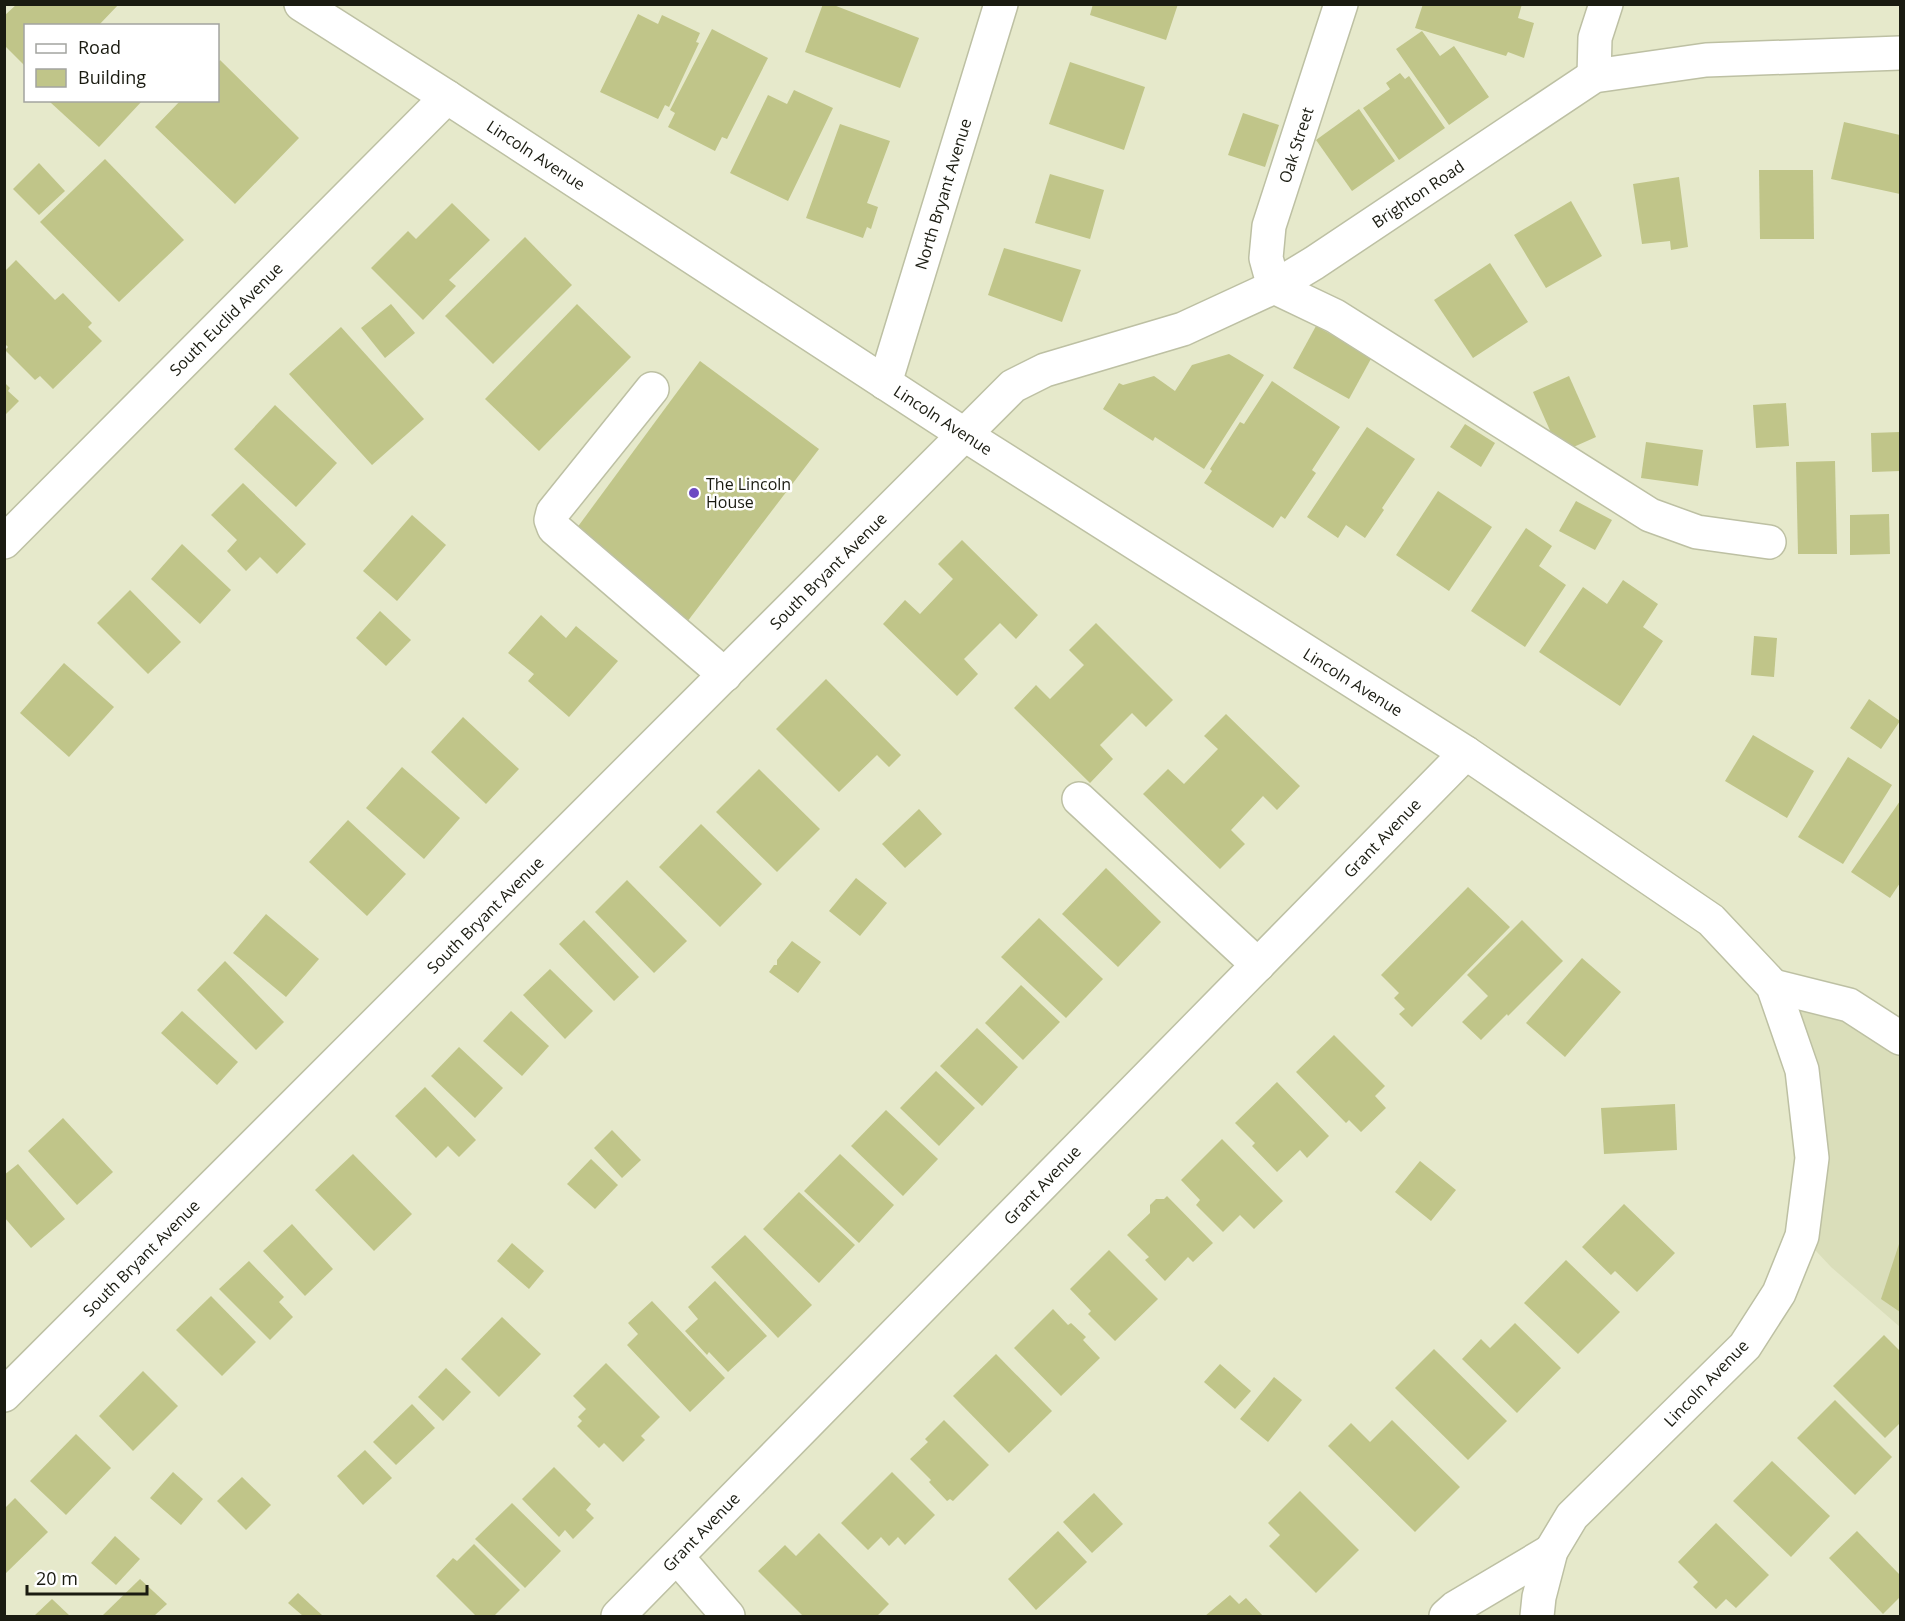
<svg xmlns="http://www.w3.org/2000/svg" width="1905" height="1621" viewBox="0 0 1905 1621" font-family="'Open Sans',sans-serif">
  <rect width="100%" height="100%" fill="#e6e9cb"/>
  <path fill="#dadeba" d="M1773,986L1900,1038V1327L1831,1267L1802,1236L1812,1158Z"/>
  <g fill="#c0c589">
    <path d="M17,4H119L98,26H26V67L4,45V16Z"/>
    <path d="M823,4H831L919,38L900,88L805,52Z"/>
    <path d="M1093,4H1178L1166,40L1090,15Z"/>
    <path d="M1423,4H1522L1518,18L1534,23L1524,58L1508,52L1506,56L1415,28Z"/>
    <path d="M638,14L658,24L662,15L700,33L696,42L699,43L669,107L665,105L658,119L600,92Z"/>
    <path d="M712,29L768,58L727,139L722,137L715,151L668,127L675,113L670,110Z"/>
    <path d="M1422,31L1440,56L1454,46L1489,97L1449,125L1396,49Z"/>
    <path d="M220,60L299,138L235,204L155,127L181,100H218V63Z"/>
    <path d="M1070,62L1145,87L1124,150L1049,124Z"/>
    <path d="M1400,73L1405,79L1409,76L1445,128L1399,160L1363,108L1390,89L1386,83Z"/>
    <path d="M794,90L833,108L788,201L730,173L768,95L787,104Z"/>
    <path d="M52,100H143L99,147L50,102Z"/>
    <path d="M1359,109L1395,161L1352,191L1316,140Z"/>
    <path d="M1243,113L1279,125L1265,167L1228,155Z"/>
    <path d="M1844,122L1900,135V194L1831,179Z"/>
    <path d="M840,124L890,141L867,203L878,207L871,229L867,227L863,238L806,218Z"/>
    <path d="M105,159L184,240L119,302L40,222Z"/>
    <path d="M39,163L65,191L39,215L13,189Z"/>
    <path d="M1759,170H1813L1814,239H1760Z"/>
    <path d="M1050,174L1104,190L1090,239L1035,223Z"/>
    <path d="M1679,177L1688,247L1671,250L1670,241L1642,244L1633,184Z"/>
    <path d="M1571,201L1602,256L1546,288L1514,235Z"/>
    <path d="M452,203L490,240L449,280L456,286L423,320L371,268L408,231L416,239Z"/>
    <path d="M525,237L572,285L493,364L445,316Z"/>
    <path d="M1004,248L1081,270L1062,322L988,295Z"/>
    <path d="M16,260L55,300L63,293L92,323L88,327L102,341L53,389L40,376L35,380L5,350L8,347L4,343V272Z"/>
    <path d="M1490,263L1528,322L1473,358L1434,300Z"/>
    <path d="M391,304L415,333L385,358L361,328Z"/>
    <path d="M577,304L631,357L539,451L485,399Z"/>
    <path d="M1316,326L1372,357L1349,399L1293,368Z"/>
    <path d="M341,327L424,419L372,465L289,374Z"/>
    <path d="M1229,354L1264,375L1204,469L1155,437L1153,441L1103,409L1119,383L1123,385L1154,376L1175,391L1192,365Z"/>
    <path d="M700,361L819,449L687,622L571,536Z"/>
    <path d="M1569,376L1596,437L1560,453L1533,392Z"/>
    <path d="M1272,381L1340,427L1312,470L1316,473L1285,519L1281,516L1273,528L1204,483L1212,471L1210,469L1240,422L1244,424Z"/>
    <path d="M4,382L10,388L8,391L19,401L4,416Z"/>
    <path d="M1786,403L1789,446L1756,448L1753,405Z"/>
    <path d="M275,405L337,463L296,507L234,449Z"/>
    <path d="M1465,424L1495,443L1481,467L1450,447Z"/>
    <path d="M1367,427L1415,459L1382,508L1384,510L1365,538L1346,525L1338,538L1307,517Z"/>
    <path d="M1900,432V471L1872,472L1871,433Z"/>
    <path d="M1646,442L1703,450L1698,486L1641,478Z"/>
    <path d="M1835,461L1837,554H1798L1796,462Z"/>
    <path d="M243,483L306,544L277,574L260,557L246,571L227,551L237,540L211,515Z"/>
    <path d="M1438,491L1492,527L1449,591L1396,555Z"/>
    <path d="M1576,501L1612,520L1595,550L1559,531Z"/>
    <path d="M1889,514L1890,554L1850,555V515Z"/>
    <path d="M412,515L446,545L397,601L363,571Z"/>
    <path d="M1526,528L1552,546L1539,566L1566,585L1525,647L1471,611Z"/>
    <path d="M962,540L1038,615L1016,639L1000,623L964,659L978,674L957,696L883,624L905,600L920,614L953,579L938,564Z"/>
    <path d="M182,544L231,590L200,624L151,579Z"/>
    <path d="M1623,580L1658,604L1643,627L1663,641L1620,706L1539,652L1583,587L1607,604Z"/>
    <path d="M130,590L181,642L148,674L97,623Z"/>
    <path d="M380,611L411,640L386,666L356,638Z"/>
    <path d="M541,615L566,638L576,626L618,661L569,717L528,681L534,674L508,653Z"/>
    <path d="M1096,623L1173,700L1146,727L1132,713L1100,745L1113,759L1090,783L1014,708L1036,685L1050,699L1084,665L1069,650Z"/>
    <path d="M1754,636L1777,638L1774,677L1751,675Z"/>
    <path d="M64,663L114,707L69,757L20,713Z"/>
    <path d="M826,679L901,755L889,767L877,755L839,792L776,729Z"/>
    <path d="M1869,699L1900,721L1881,749L1850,728Z"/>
    <path d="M1226,714L1300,786L1277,810L1263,796L1231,830L1245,844L1220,869L1143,794L1168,769L1184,784L1218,749L1204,736Z"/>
    <path d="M463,717L519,769L486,804L431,752Z"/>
    <path d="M1753,735L1814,771L1787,818L1725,781Z"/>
    <path d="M1848,757L1892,785L1843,864L1798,837Z"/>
    <path d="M402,767L460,818L424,859L366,808Z"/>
    <path d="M759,769L820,829L777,872L716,812Z"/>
    <path d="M1900,801V883L1890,898L1851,872Z"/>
    <path d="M919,809L942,834L905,868L882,844Z"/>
    <path d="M348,820L406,874L367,916L309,862Z"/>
    <path d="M701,824L762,884L720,927L659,867Z"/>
    <path d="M1106,868L1161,922L1118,967L1062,914Z"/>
    <path d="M856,878L887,903L860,936L829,911Z"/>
    <path d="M627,880L687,941L654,973L595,912Z"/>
    <path d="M1468,887L1510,927L1412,1027L1399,1014L1405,1009L1394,998L1399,993L1381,975Z"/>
    <path d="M266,914L319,959L286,997L233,953Z"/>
    <path d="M1039,918L1103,979L1066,1018L1001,957Z"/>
    <path d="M584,920L639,977L614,1001L559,944Z"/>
    <path d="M1522,920L1563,961L1508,1016L1507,1014L1481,1040L1462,1022L1488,996L1467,975Z"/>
    <path d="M792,941L821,962L798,993L769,972L774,965H777V960Z"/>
    <path d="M1582,958L1621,992L1565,1057L1526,1023Z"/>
    <path d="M225,961L284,1022L256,1050L197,990Z"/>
    <path d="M550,969L593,1011L565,1039L523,995Z"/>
    <path d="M1021,985L1060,1022L1023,1060L985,1023Z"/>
    <path d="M182,1011L238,1062L217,1085L161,1033Z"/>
    <path d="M511,1011L549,1046L522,1076L483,1041Z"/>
    <path d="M977,1028L1018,1067L982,1106L940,1066Z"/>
    <path d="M1334,1035L1385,1086L1375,1096L1386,1108L1361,1132L1349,1120L1346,1123L1296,1072Z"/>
    <path d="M459,1047L503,1088L475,1118L431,1076Z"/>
    <path d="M936,1071L975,1108L939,1146L900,1108Z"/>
    <path d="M1277,1082L1329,1136L1307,1158L1300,1150L1277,1172L1252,1146L1255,1143L1235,1123Z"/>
    <path d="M425,1087L476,1140L459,1157L448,1146L436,1158L395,1116Z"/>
    <path d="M1675,1104L1677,1150L1604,1154L1601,1108Z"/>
    <path d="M886,1110L938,1159L903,1196L851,1146Z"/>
    <path d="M63,1118L113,1172L77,1205L28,1151Z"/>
    <path d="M612,1130L641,1160L622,1178L594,1148Z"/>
    <path d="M1222,1139L1283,1201L1254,1229L1240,1215L1223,1232L1196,1205L1200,1200L1181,1180Z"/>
    <path d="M353,1154L412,1214L374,1251L315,1190Z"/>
    <path d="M840,1154L894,1205L859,1243L804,1191Z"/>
    <path d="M591,1159L618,1185L595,1209L567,1184Z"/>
    <path d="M1420,1161L1456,1190L1431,1221L1395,1192Z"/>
    <path d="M18,1164L65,1219L31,1248L4,1217V1175Z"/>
    <path d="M799,1192L855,1245L819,1283L763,1229Z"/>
    <path d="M1167,1196L1213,1243L1193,1262L1188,1257L1165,1281L1145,1260L1149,1257L1127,1235L1150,1213V1205L1156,1199H1164Z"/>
    <path d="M1624,1204L1675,1253L1637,1292L1615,1271L1611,1275L1582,1247Z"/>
    <path d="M292,1224L333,1269L305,1296L263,1251Z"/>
    <path d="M745,1235L812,1305L778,1338L711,1267Z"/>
    <path d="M1900,1241V1312L1881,1299Z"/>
    <path d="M512,1243L544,1271L529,1289L497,1261Z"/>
    <path d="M1109,1250L1158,1299L1115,1341L1088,1314L1091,1311L1070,1289Z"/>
    <path d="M1566,1260L1620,1312L1578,1354L1524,1303Z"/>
    <path d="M249,1261L284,1297L279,1302L293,1317L270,1340L219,1289Z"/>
    <path d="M715,1281L767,1336L728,1372L709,1352L707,1355L685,1331L698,1319L688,1307Z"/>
    <path d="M211,1296L256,1342L222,1376L176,1330Z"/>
    <path d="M652,1301L725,1378L690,1412L627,1345L638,1334L628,1323Z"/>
    <path d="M1053,1309L1068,1325L1071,1323L1086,1337L1083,1340L1100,1358L1061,1396L1014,1348Z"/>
    <path d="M502,1317L541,1354L499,1397L461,1359Z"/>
    <path d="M1515,1323L1561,1368L1517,1413L1462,1359L1481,1339L1490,1348Z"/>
    <path d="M1884,1335L1900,1351V1423L1885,1438L1833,1386Z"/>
    <path d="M1434,1349L1507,1421L1468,1460L1395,1388Z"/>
    <path d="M996,1354L1052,1411L1009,1453L953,1396Z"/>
    <path d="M606,1363L660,1417L641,1436L645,1440L623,1462L604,1443L599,1448L577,1426L582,1421L578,1417L586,1409L573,1396Z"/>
    <path d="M1220,1364L1251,1391L1235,1409L1204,1382Z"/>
    <path d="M446,1368L471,1392L443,1421L418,1397Z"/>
    <path d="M143,1371L178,1406L133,1451L99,1416Z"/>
    <path d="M1274,1377L1302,1400L1268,1442L1240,1419Z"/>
    <path d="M1835,1400L1892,1457L1855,1495L1797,1438Z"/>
    <path d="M412,1404L435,1428L396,1465L373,1442Z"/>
    <path d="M944,1420L989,1465L953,1501L950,1499L947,1501L929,1482L931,1480L910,1459L928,1442L925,1439Z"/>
    <path d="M1392,1420L1460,1487L1415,1532L1328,1446L1351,1423L1370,1442Z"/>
    <path d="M76,1434L111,1468L66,1515L30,1481Z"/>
    <path d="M365,1450L392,1478L363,1505L337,1476Z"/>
    <path d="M1772,1461L1830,1516L1791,1557L1733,1501Z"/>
    <path d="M554,1467L591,1504L586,1510L594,1518L573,1539L565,1530L559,1537L522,1499Z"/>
    <path d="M173,1472L203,1499L181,1525L150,1498Z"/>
    <path d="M892,1472L935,1515L905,1545L898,1537L889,1546L881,1537L868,1550L841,1523Z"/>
    <path d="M242,1477L271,1505L246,1530L217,1501Z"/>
    <path d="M1300,1491L1359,1550L1316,1593L1269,1546L1280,1535L1268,1523Z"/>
    <path d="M1094,1493L1123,1524L1092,1553L1063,1522Z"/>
    <path d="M15,1498L48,1532L4,1575V1509Z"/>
    <path d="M512,1503L561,1551L525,1588L475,1539Z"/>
    <path d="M1716,1523L1769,1575L1736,1608L1726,1599L1716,1609L1693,1587L1698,1582L1678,1562Z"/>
    <path d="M1058,1531L1087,1562L1036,1610L1008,1579Z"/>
    <path d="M1857,1531L1900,1575V1597L1883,1614L1829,1558Z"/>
    <path d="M819,1533L889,1604L877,1616H803L758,1571L785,1545L796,1556Z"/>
    <path d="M115,1536L140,1559L116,1585L91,1563Z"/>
    <path d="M474,1544L520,1590L494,1616H476L436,1576L453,1558L457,1561Z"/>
    <path d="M140,1579L167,1604L154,1616H102Z"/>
    <path d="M298,1593L323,1616H303L288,1603Z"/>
    <path d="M1230,1595L1239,1604L1246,1598L1263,1616H1205Z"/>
    <path d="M52,1599L70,1616H34Z"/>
  </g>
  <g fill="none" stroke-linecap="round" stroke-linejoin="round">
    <defs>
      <g id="minor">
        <path d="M301,4L447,97L965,435L1466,753L1711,920L1773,986L1802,1070L1812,1158L1802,1236L1779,1293L1745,1346L1572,1516L1551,1551L1539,1597L1537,1616"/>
        <path d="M1341,4L1269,226L1266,258L1274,287L1335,316L1650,515L1697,532L1769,542"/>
        <path d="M1594,76L1595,38L1606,4"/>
        <path d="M885,383L1001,4"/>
        <path d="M652,389L553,512L551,520L554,528L725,675"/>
        <path d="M4,542L447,97"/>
        <path d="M1079,799L1258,965"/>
        <path d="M1773,986L1849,1005L1900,1038"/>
        <path d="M4,1395L1013,386L1045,370L1183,329L1274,287L1314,263L1594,76L1706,60L1900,53"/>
        <path d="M677,1557L728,1616"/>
        <path d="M618,1616L1466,753"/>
        <path d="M1446,1616L1455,1608L1551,1551"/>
      </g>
    </defs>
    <use href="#minor" stroke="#bdc0a3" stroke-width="36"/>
    <use href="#minor" stroke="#fff" stroke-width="33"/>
  </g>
  <circle fill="#6c4ac2" stroke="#fff" stroke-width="2" cx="694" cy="493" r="6"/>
  <g text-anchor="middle" stroke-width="5" stroke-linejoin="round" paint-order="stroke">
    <g font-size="16" fill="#1a1b11" stroke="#fff">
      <text transform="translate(1296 145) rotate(-72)" y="6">Oak Street</text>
      <text transform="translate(536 155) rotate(33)" y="6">Lincoln Avenue</text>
      <text transform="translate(943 194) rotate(-73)" y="6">North Bryant Avenue</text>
      <text transform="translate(1418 194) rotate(-34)" y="6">Brighton Road</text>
      <text transform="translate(226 319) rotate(-45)" y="6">South Euclid Avenue</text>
      <text transform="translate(943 420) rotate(33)" y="6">Lincoln Avenue</text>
      <text transform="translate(828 571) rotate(-45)" y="6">South Bryant Avenue</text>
      <text transform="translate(1353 682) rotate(32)" y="6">Lincoln Avenue</text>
      <text transform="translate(1382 838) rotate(-46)" y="6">Grant Avenue</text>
      <text transform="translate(485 915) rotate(-45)" y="6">South Bryant Avenue</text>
      <text transform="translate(1042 1185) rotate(-46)" y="6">Grant Avenue</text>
      <text transform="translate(141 1258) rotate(-45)" y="6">South Bryant Avenue</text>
      <text transform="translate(1706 1383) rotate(-46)" y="6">Lincoln Avenue</text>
      <text transform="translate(701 1532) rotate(-46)" y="6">Grant Avenue</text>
    </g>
    <g font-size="16" fill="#1a1b11" stroke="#fff" text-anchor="start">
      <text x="706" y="490">The Lincoln<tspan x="706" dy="18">House</tspan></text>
    </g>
  </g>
  <rect width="1905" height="1621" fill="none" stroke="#1a1b11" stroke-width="12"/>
  <rect x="24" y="24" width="195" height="78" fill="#ffffff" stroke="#a3a4a0" stroke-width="1.5"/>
  <rect x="36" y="44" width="30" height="9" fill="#ffffff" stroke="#a3a4a0" stroke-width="1.5"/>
  <text x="78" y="54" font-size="18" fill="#1a1b11">Road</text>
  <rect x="36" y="69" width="30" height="18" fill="#c0c589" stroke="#a3a4a0" stroke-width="1.5"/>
  <text x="78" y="84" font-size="18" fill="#1a1b11">Building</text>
  <path d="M27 1585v9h120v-9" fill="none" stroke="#1a1b11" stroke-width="3"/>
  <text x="36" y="1585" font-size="18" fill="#1a1b11" stroke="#ffffff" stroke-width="4.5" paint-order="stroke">20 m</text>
</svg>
